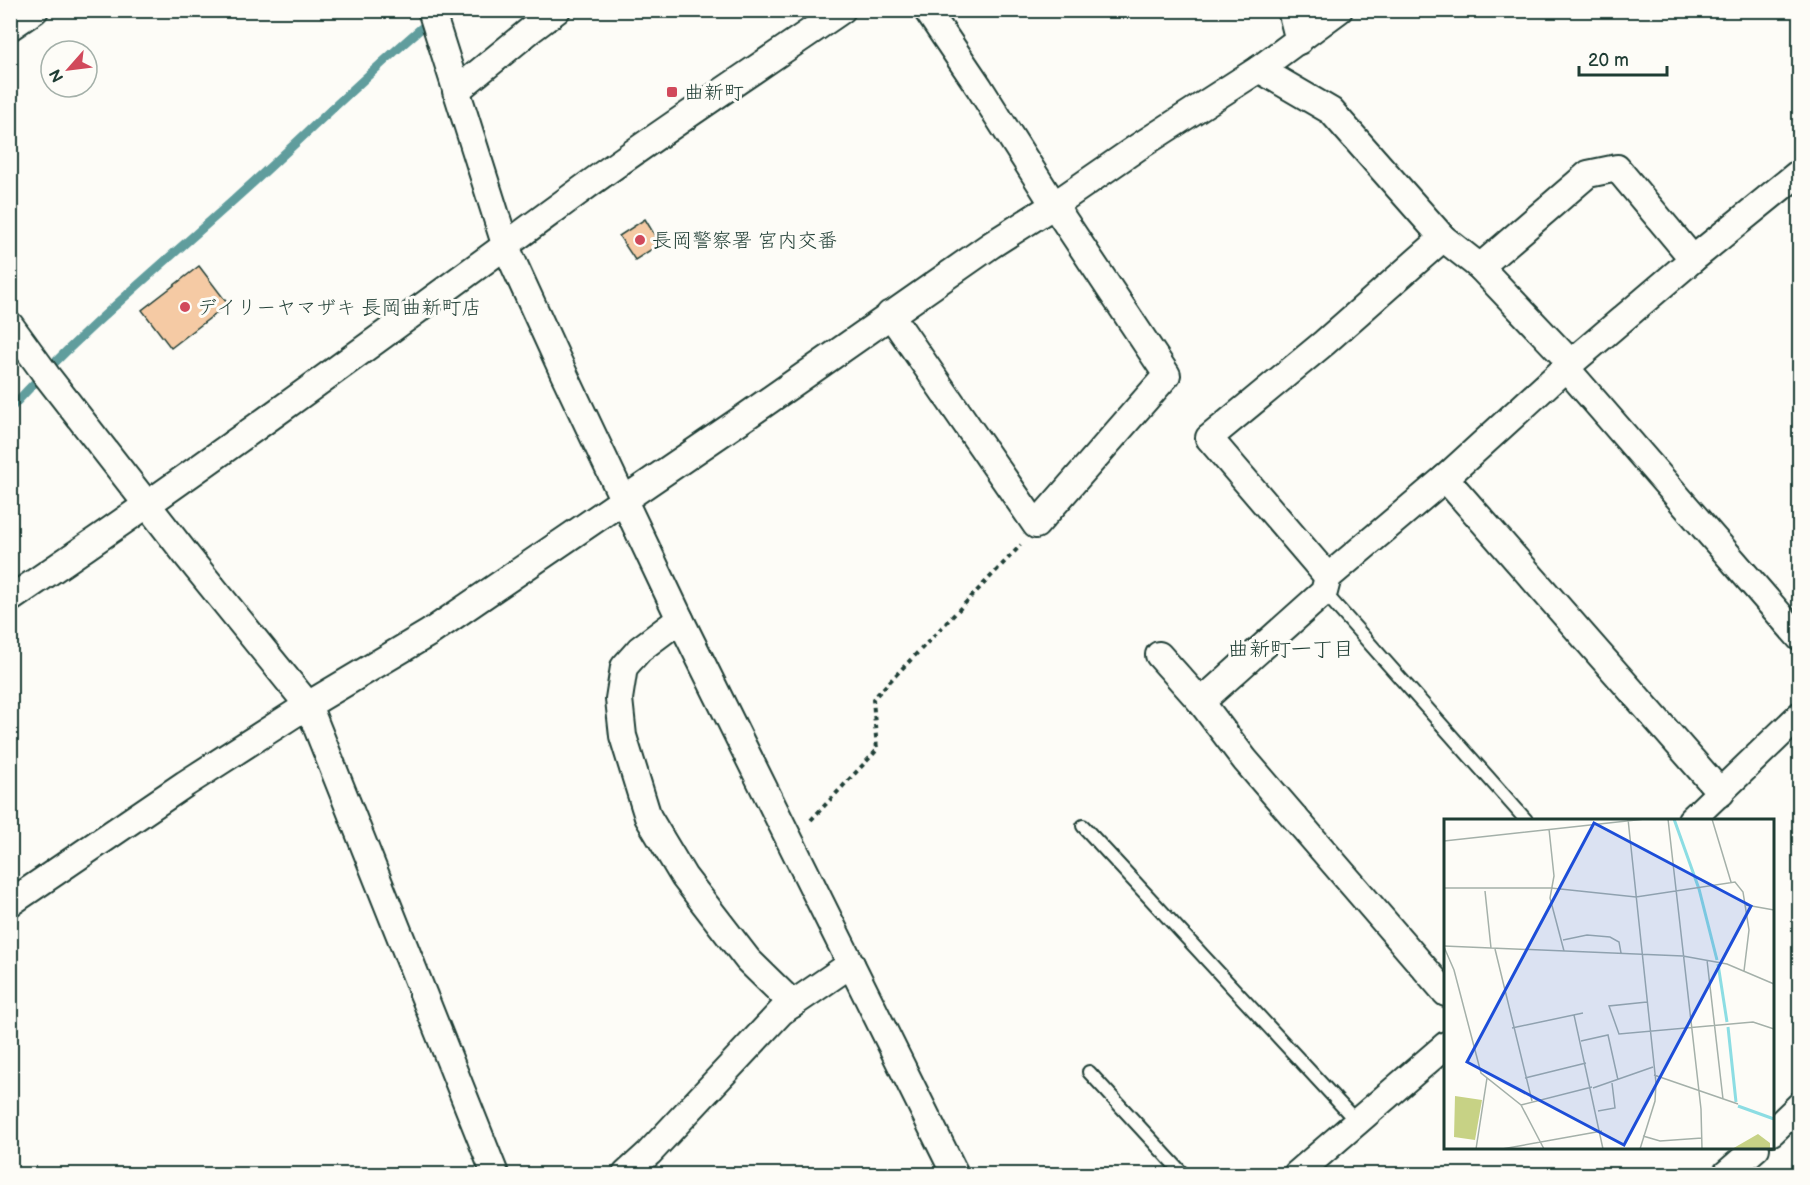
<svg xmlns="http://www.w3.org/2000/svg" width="1810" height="1185" viewBox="0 0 1810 1185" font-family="'Balsamiq Sans','Klee One',sans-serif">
  <rect width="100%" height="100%" fill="#fdfcf7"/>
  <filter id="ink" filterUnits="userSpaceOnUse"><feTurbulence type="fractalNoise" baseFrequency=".0167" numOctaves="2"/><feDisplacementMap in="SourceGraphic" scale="12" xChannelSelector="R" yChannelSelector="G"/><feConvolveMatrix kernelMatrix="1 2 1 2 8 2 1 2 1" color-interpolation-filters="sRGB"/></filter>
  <g filter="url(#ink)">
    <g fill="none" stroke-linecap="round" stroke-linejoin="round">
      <path stroke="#609d9d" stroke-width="9" d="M10,409C80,332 160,267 236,198C302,139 364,76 431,20"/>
    </g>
    <g fill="#f5caa4" stroke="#1f3d34" stroke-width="1.5">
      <path d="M645,219L660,244L635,260L619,236Z"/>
      <path d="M199,266L228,304L171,348L142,310Z"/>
    </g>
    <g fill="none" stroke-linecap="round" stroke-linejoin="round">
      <defs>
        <g id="service">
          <path d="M1324,592L1526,820"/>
          <path d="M1083,826L1356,1121"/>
          <path d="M1089,1072L1183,1174"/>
        </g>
        <g id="minor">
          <path d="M431,10L506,247L564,374L680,619L955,1174"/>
          <path d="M1291,10L1299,41"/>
          <path d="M10,27L35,10"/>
          <path d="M1259,69L1331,111L1443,238L1480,267L1571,363"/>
          <path d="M456,91L533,28L557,10"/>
          <path d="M1480,267L1588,174L1617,168L1693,259"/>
          <path d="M890,314L1036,525L1167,375L1054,205L979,87L927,10"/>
          <path d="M10,325L47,376L188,557L308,705L495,1174"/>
          <path d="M1566,368L1800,638"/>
          <path d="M1445,478L1721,793"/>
          <path d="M1328,577L1209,438L1324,343L1443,238"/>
          <path d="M10,599C204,468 392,329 581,190C666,128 755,70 842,10"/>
          <path d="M680,619L640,649L624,667L619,699L623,736L648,817L684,877L748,960L793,1004"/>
          <path d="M1159,655L1201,702L1245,760L1446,993"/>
          <path d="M1201,702L1324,592L1328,577L1445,478L1571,363L1693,259L1800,172"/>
          <path d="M1691,820L1800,715"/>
          <path d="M10,903L185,784L308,705L429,633L748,415L991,245L1054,205L1138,147L1259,69L1339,10"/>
          <path d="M1772,1132L1800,1105"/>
          <path d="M626,1174L649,1153L781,1012L851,964"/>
          <path d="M1297,1174L1446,1045"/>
          <path d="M1726,1174L1756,1148"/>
        </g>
      </defs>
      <use href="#service" stroke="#1f3d34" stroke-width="16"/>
      <use href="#minor" stroke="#1f3d34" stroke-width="30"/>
      <path stroke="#1f3d34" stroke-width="4" stroke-dasharray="4.5 4.5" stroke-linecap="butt" d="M811,820L877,750L873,699L1021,545"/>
      <use href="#service" stroke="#fdfcf7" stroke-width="12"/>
      <use href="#minor" stroke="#fdfcf7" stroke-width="26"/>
    </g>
  </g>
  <g fill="#d1495b" stroke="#fdfcf7" stroke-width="2">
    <rect x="666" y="86" width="12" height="12" rx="3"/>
    <circle cx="640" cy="240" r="6"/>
    <circle cx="185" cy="307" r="6"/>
  </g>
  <g text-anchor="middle" stroke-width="6" stroke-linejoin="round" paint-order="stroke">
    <g font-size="20" fill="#1f3d34" stroke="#fdfcf7" text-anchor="start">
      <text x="684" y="99">曲新町</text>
      <text x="652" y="247">長岡警察署 宮内交番</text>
      <text x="197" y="314">デイリーヤマザキ 長岡曲新町店</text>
    </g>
    <g font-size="21" fill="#1f3d34" stroke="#fdfcf7">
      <text x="1291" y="656">曲新町一丁目</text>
    </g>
  </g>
  <g transform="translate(1444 819)">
    <rect width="330" height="330" fill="#fdfcf7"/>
    <path d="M11,277L38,281L31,321L10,318ZM314,315L326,324V330H288Z" fill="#c7d285"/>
    <path fill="none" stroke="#8cdde3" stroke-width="3" d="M230,0L255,70L273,141M274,145L283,203M284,208L292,283M294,287L330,300"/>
    <path fill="none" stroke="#a4b0a9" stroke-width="1.5" d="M184,0L212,264L211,282L196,330M224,0L257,290L258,330M268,0L287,63M105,10L110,57L106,79L120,132M0,22L201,0M0,69H107L192,78L291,63L299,73L305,111L300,152M41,72L47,129M302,86L330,91M119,121L143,116L166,118L175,123L177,134M0,127L239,137L283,145L330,165M0,128L10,151L37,254L77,286L100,330M51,130L88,282M263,141L279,280M203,183L165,187L175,215L309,203L330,210M130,196L159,330M68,209L139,194M137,222L164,216L174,261M210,256L294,285M81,259L142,244M149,269L209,248M77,286L148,268M154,292L171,289L168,264M199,317L216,322L258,319M32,330L43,259M58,330L158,312"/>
    <path fill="#1d4ed8" fill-opacity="0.15" stroke="#1d4ed8" stroke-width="3" d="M150,4L307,87L180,326L23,243Z"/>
    <rect width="330" height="330" fill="none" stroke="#1f3d34" stroke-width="3"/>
  </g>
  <rect width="1810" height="1185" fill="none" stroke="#fdfcf7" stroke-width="36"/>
  <rect x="18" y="18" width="1774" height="1149" fill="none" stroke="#1f3d34" stroke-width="2" filter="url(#ink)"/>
  <g transform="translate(69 69) rotate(242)"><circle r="28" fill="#fdfcf7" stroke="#a4b0a9" stroke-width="1.5"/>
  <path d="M0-4.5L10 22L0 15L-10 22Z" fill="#d1495b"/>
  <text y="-9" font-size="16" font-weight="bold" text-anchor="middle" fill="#1f3d34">N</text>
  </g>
  <path d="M1579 66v9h88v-9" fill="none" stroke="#1f3d34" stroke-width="3"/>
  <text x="1588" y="66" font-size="18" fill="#1f3d34" stroke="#fdfcf7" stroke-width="4.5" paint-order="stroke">20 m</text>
</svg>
